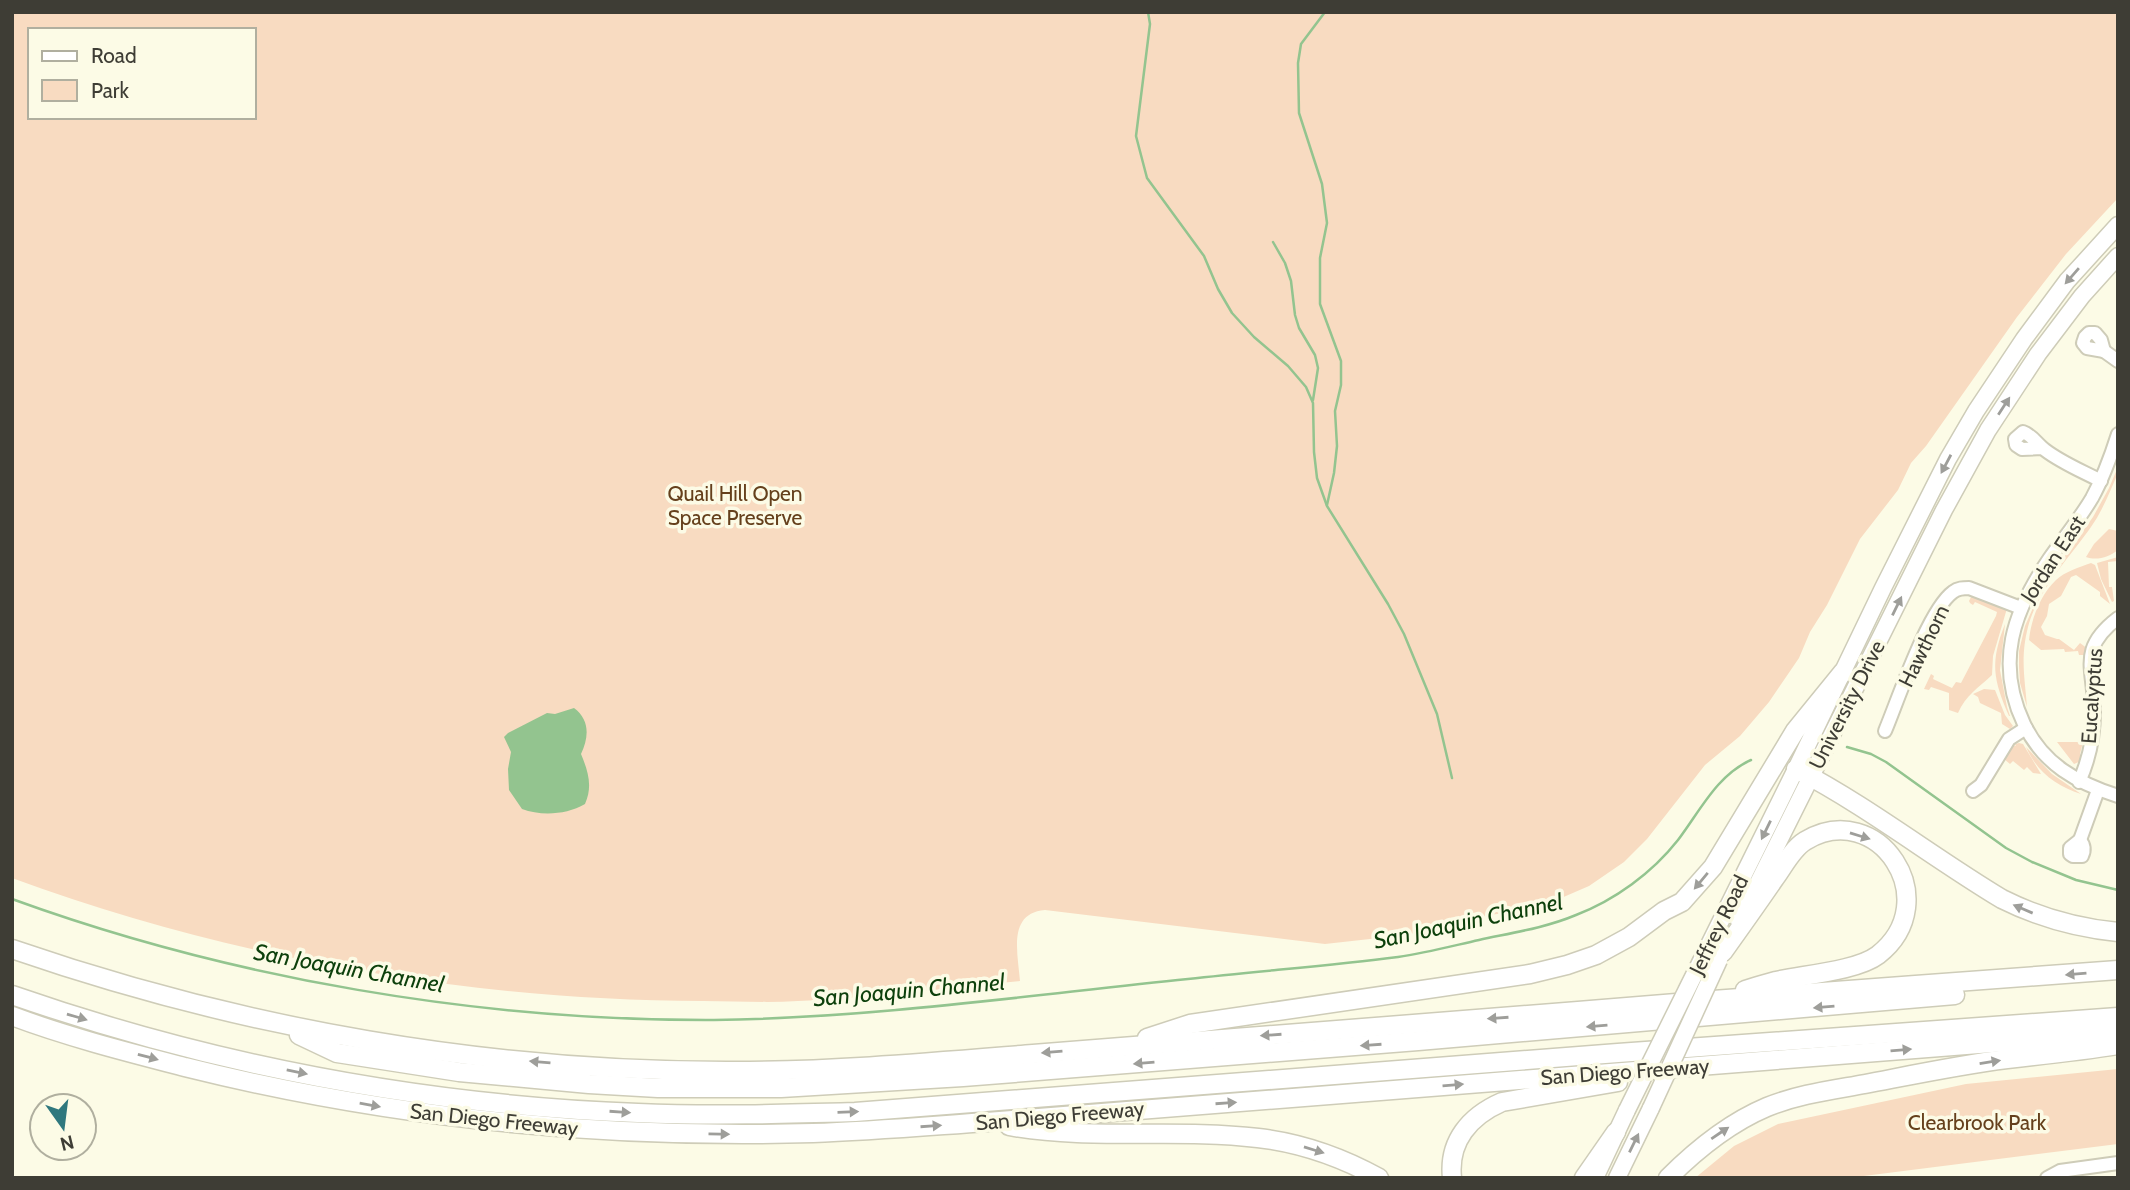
<svg xmlns="http://www.w3.org/2000/svg" width="2130" height="1190" viewBox="0 0 2130 1190" font-family="Cabin,sans-serif">
  <rect width="100%" height="100%" fill="#fcfbe6"/>
  <g fill="#f8dbc1" fill-rule="evenodd">
    <path d="M12,12H2118V198L2066,254L2017,317L1926,446L1911,463L1898,490L1860,539L1827,605L1810,632L1799,658L1769,702L1740,736L1705,765L1647,839L1624,862L1589,886L1552,902L1519,911L1490,915L1406,935L1325,944L1045,910C1007,913 1018,954 1020,981C946,988 872,998 798,1001C767,1003 735,1001 703,1001C468,1000 233,959 12,878ZM30,30H254V117H30Z"/>
    <path d="M2118,467V473C2110,491 2103,510 2091,527C2070,557 2037,591 2028,627C2020,658 2025,679 2027,707L2020,683L2019,667V651L2025,626L2036,601L2049,578L2093,517L2109,488Z"/>
    <path d="M2109,529L2118,531V550C2109,557 2097,561 2086,557L2094,544Z"/>
    <path d="M2118,557V561L2108,562L2109,587H2112L2114,601L2112,602L2101,579L2097,563Z"/>
    <path d="M2091,563L2095,565L2110,604L2100,596V592L2076,575L2071,577L2061,596L2049,604L2047,616L2041,627L2045,635L2057,639H2059L2074,650L2080,643L2088,649L2086,655H2079L2078,651L2065,652L2064,649L2041,650L2029,640C2031,620 2040,595 2056,580C2064,572 2080,567 2091,563Z"/>
    <path d="M1972,595L2008,605L1993,656L1992,675C1978,688 1966,695 1958,713L1949,710V693L1931,687L1929,690L1924,689L1931,674L1934,676L1933,679L1952,688L1956,682L1961,683L1996,616L1997,612L1975,602L1973,605L1970,603L1969,601Z"/>
    <path d="M2005,624L2000,670L2007,707L2010,716H2009C1993,679 1990,662 2005,624Z"/>
    <path d="M1984,689L1995,690L2005,715L2013,726L2010,729L2002,724L2001,713L1980,703L1978,697L1973,694Z"/>
    <path d="M2082,738H2084L2080,754L2084,757L2081,761L2074,764L2057,742H2080Z"/>
    <path d="M2019,743L2023,744L2041,774L2033,773L2027,767L2024,770L2013,761L2010,764L2004,759L2013,745L2016,746L2015,744Z"/>
    <path d="M2026,747L2052,774L2081,794C2056,786 2037,772 2026,747Z"/>
    <path d="M2118,1069V1144L1848,1178H1695L1734,1146L1778,1124L1966,1084Z"/>
  </g>
  <path fill="#93c48f" d="M574,708C590,720 589,737 581,754C588,771 593,786 585,804C566,815 541,816 522,809L509,790L508,769L511,752L504,737L508,733L547,713L555,714Z"/>
  <g fill="none" stroke-linecap="round" stroke-linejoin="round">
    <g stroke="#93c48f" stroke-width="2.5">
      <path d="M1148,12L1150,24L1136,136L1147,178L1204,256L1218,289L1232,313L1254,337L1288,366L1306,387L1313,403L1314,452L1317,478L1327,506L1388,604L1404,634L1437,714L1452,778"/>
      <path d="M1325,12L1301,44L1298,63L1299,113L1322,184L1327,223L1320,258V304L1341,361V385L1335,411L1337,446L1334,473L1327,505"/>
      <path d="M1273,242L1285,263L1291,281L1295,315L1299,328L1315,355L1318,368L1313,400"/>
      <path d="M1847,747L1871,754L1886,762L2006,848L2032,862L2076,880L2118,890"/>
      <path d="M12,899C232,979 480,1021 714,1020C872,1018 1031,995 1188,979C1258,971 1328,966 1398,957C1425,953 1452,946 1479,940C1511,933 1545,928 1576,915C1615,900 1652,873 1678,840C1700,811 1717,775 1751,760"/>
    </g>
    <defs>
      <g id="minor">
        <path d="M2089,333H2095L2101,340L2104,351L2087,348L2083,343L2085,337Z"/>
        <path d="M2104,351L2118,361"/>
        <path d="M2118,434C2111,456 2103,478 2092,498C2079,520 2063,539 2049,559C2013,612 1995,663 2024,724C2043,764 2077,783 2118,796"/>
        <path d="M2042,448L2022,449L2016,445L2015,439L2023,432C2032,435 2037,444 2045,450C2062,463 2082,471 2101,481"/>
        <path d="M1885,731C1898,700 1928,610 1953,592C1958,588 1963,588 1969,588L2021,608"/>
        <path d="M2079,782C2089,760 2094,736 2094,712C2095,669 2076,650 2118,618"/>
        <path d="M1973,791L1981,785L2009,739L2026,728"/>
        <path d="M2080,840L2098,790"/>
        <path d="M2080,840C2084,845 2085,850 2082,856H2073L2070,854V848Z"/>
        <path d="M2047,1178L2060,1171L2118,1163"/>
      </g>
      <g id="major">
        <path d="M1739,921L1944,510L1988,430L2038,354L2082,296L2118,256"/>
        <path d="M1701,961L1796,769L1883,588L1948,459L1976,411L2024,339L2067,281L2118,225"/>
        <path d="M1595,1178L1627,1110"/>
        <path d="M1617,1178L1651,1108"/>
      </g>
      <g id="highway">
        <path d="M1796,769C1869,807 1932,857 2002,899C2038,917 2077,928 2118,932"/>
        <path d="M12,949C244,1029 489,1072 735,1071C834,1071 934,1062 1033,1054C1121,1047 1210,1040 1299,1033C1437,1023 1575,1011 1713,1000C1848,989 1983,981 2118,970"/>
        <path d="M1723,952C1740,928 1758,903 1775,878C1784,866 1792,849 1805,841C1878,797 1947,901 1878,955C1857,971 1802,975 1776,981C1765,984 1755,987 1745,990"/>
        <path d="M12,995C213,1065 426,1105 638,1113C711,1116 783,1114 855,1112L1618,1053L2118,1017"/>
        <path d="M12,1016C68,1037 127,1052 185,1067C390,1118 601,1139 813,1133C871,1131 929,1126 987,1122L2118,1033"/>
        <path d="M299,1035L337,1053L459,1072L589,1084L658,1088H781L963,1077L1418,1041L1955,995"/>
        <path d="M1147,1038L1190,1024L1530,974L1567,965L1596,955L1629,937L1664,911L1682,902L1713,867L1795,731L1843,672"/>
        <path d="M1009,1126C1091,1141 1176,1128 1258,1138C1301,1143 1341,1157 1379,1178"/>
        <path d="M1452,1178C1448,1141 1470,1116 1502,1102L1618,1082"/>
        <path d="M1584,1178L1616,1132"/>
        <path d="M1668,1178C1697,1149 1729,1123 1767,1107C1799,1094 1832,1090 1865,1084C1912,1075 1959,1065 2007,1059C2044,1055 2081,1051 2118,1045"/>
      </g>
    </defs>
    <use href="#minor" stroke="#ceccb8" stroke-width="16"/>
    <use href="#major" stroke="#ceccb8" stroke-width="19"/>
    <use href="#highway" stroke="#ceccb8" stroke-width="21"/>
    <use href="#minor" stroke="#fff" stroke-width="12"/>
    <use href="#major" stroke="#fff" stroke-width="16"/>
    <use href="#highway" stroke="#fff" stroke-width="18"/>
    <defs>
      <g id="major-bridge">
        <path d="M1651,1108L1719,960"/>
        <path d="M1627,1110L1701,961"/>
      </g>
    </defs>
    <use href="#major-bridge" stroke="#ceccb8" stroke-width="19" stroke-linecap="butt"/>
    <use href="#major-bridge" stroke="#fff" stroke-width="16"/>
  </g>
  <defs><path id="oneway-solid" d="M-6-.8H1V-3.2L6.5 0L1 3.2V.8H-6Z" transform="scale(1.75)"/></defs>
  <g fill="#9e9e9a">
    <use href="#oneway-solid" transform="translate(2072 276) rotate(131)"/>
    <use href="#oneway-solid" transform="translate(2004 406) rotate(-57)"/>
    <use href="#oneway-solid" transform="translate(1946 464) rotate(118)"/>
    <use href="#oneway-solid" transform="translate(1897 606) rotate(-64)"/>
    <use href="#oneway-solid" transform="translate(1766 830) rotate(116)"/>
    <use href="#oneway-solid" transform="translate(1860 836) rotate(17)"/>
    <use href="#oneway-solid" transform="translate(1701 881) rotate(130)"/>
    <use href="#oneway-solid" transform="translate(2023 909) rotate(-157)"/>
    <use href="#oneway-solid" transform="translate(2076 974) rotate(175)"/>
    <use href="#oneway-solid" transform="translate(1824 1007) rotate(175)"/>
    <use href="#oneway-solid" transform="translate(77 1017) rotate(16)"/>
    <use href="#oneway-solid" transform="translate(1498 1018) rotate(176)"/>
    <use href="#oneway-solid" transform="translate(1597 1026) rotate(175)"/>
    <use href="#oneway-solid" transform="translate(1271 1035) rotate(176)"/>
    <use href="#oneway-solid" transform="translate(1371 1045) rotate(176)"/>
    <use href="#oneway-solid" transform="translate(1901 1050) rotate(-5)"/>
    <use href="#oneway-solid" transform="translate(1052 1052) rotate(175)"/>
    <use href="#oneway-solid" transform="translate(148 1057) rotate(15)"/>
    <use href="#oneway-solid" transform="translate(540 1062) rotate(-175)"/>
    <use href="#oneway-solid" transform="translate(1990 1062) rotate(-9)"/>
    <use href="#oneway-solid" transform="translate(1144 1063) rotate(175)"/>
    <use href="#oneway-solid" transform="translate(297 1072) rotate(11)"/>
    <use href="#oneway-solid" transform="translate(1453 1085) rotate(-5)"/>
    <use href="#oneway-solid" transform="translate(1226 1103) rotate(-4)"/>
    <use href="#oneway-solid" transform="translate(370 1105) rotate(10)"/>
    <use href="#oneway-solid" transform="translate(620 1112) rotate(4)"/>
    <use href="#oneway-solid" transform="translate(848 1112) rotate(-2)"/>
    <use href="#oneway-solid" transform="translate(931 1126) rotate(-4)"/>
    <use href="#oneway-solid" transform="translate(1720 1133) rotate(-34)"/>
    <use href="#oneway-solid" transform="translate(719 1134) rotate(1)"/>
    <use href="#oneway-solid" transform="translate(1634 1143) rotate(-64)"/>
    <use href="#oneway-solid" transform="translate(1314 1150) rotate(17)"/>
  </g>
  <g text-anchor="middle" stroke-width="7" stroke-linejoin="round" paint-order="stroke">
    <g font-size="21" fill="#65401c" stroke="#fcfbe6">
      <text x="735" y="501">Quail Hill Open<tspan x="735" dy="24">Space Preserve</tspan></text>
      <text x="1977" y="1130">Clearbrook Park</text>
    </g>
    <g font-size="21" fill="#3e3d35" stroke="#fcfbe6">
      <text transform="translate(2053 559) rotate(-57)" y="7">Jordan East</text>
      <text transform="translate(1924 646) rotate(-64)" y="7">Hawthorn</text>
      <text transform="translate(2092 696) rotate(-86)" y="7">Eucalyptus</text>
      <text transform="translate(1847 705) rotate(-63)" y="7">University Drive</text>
      <text transform="translate(1719 925) rotate(-64)" y="7">Jeffrey Road</text>
      <text transform="translate(1625 1072) rotate(-4)" y="7">San Diego Freeway</text>
      <text transform="translate(1060 1116) rotate(-5)" y="7">San Diego Freeway</text>
      <text transform="translate(494 1120) rotate(6)" y="7">San Diego Freeway</text>
    </g>
    <g font-size="23" font-style="italic" fill="#0d400c" stroke="#fcfbe6">
      <text transform="translate(1468 921) rotate(-12)" y="8">San Joaquin Channel</text>
      <text transform="translate(349 968) rotate(10)" y="8">San Joaquin Channel</text>
      <text transform="translate(909 990) rotate(-5)" y="8">San Joaquin Channel</text>
    </g>
  </g>
  <rect width="2130" height="1190" fill="none" stroke="#3e3d35" stroke-width="28"/>
  <rect x="28" y="28" width="228" height="91" fill="#fcfbe6" stroke="#b0af9f" stroke-width="2"/>
  <rect x="42" y="51" width="35" height="10" fill="#ffffff" stroke="#b0af9f" stroke-width="2"/>
  <text x="91" y="63" font-size="21" fill="#3e3d35">Road</text>
  <rect x="42" y="80" width="35" height="21" fill="#f8dbc1" stroke="#b0af9f" stroke-width="2"/>
  <text x="91" y="98" font-size="21" fill="#3e3d35">Park</text>
  <g transform="translate(63 1127) rotate(166)"><circle r="33" fill="#fcfbe6" stroke="#b0af9f" stroke-width="2"/>
  <path d="M0-5L12 26L0 18L-12 26Z" fill="#2f787e"/>
  <text y="-10" font-size="19" font-weight="bold" text-anchor="middle" fill="#3e3d35">N</text>
  </g>
</svg>
